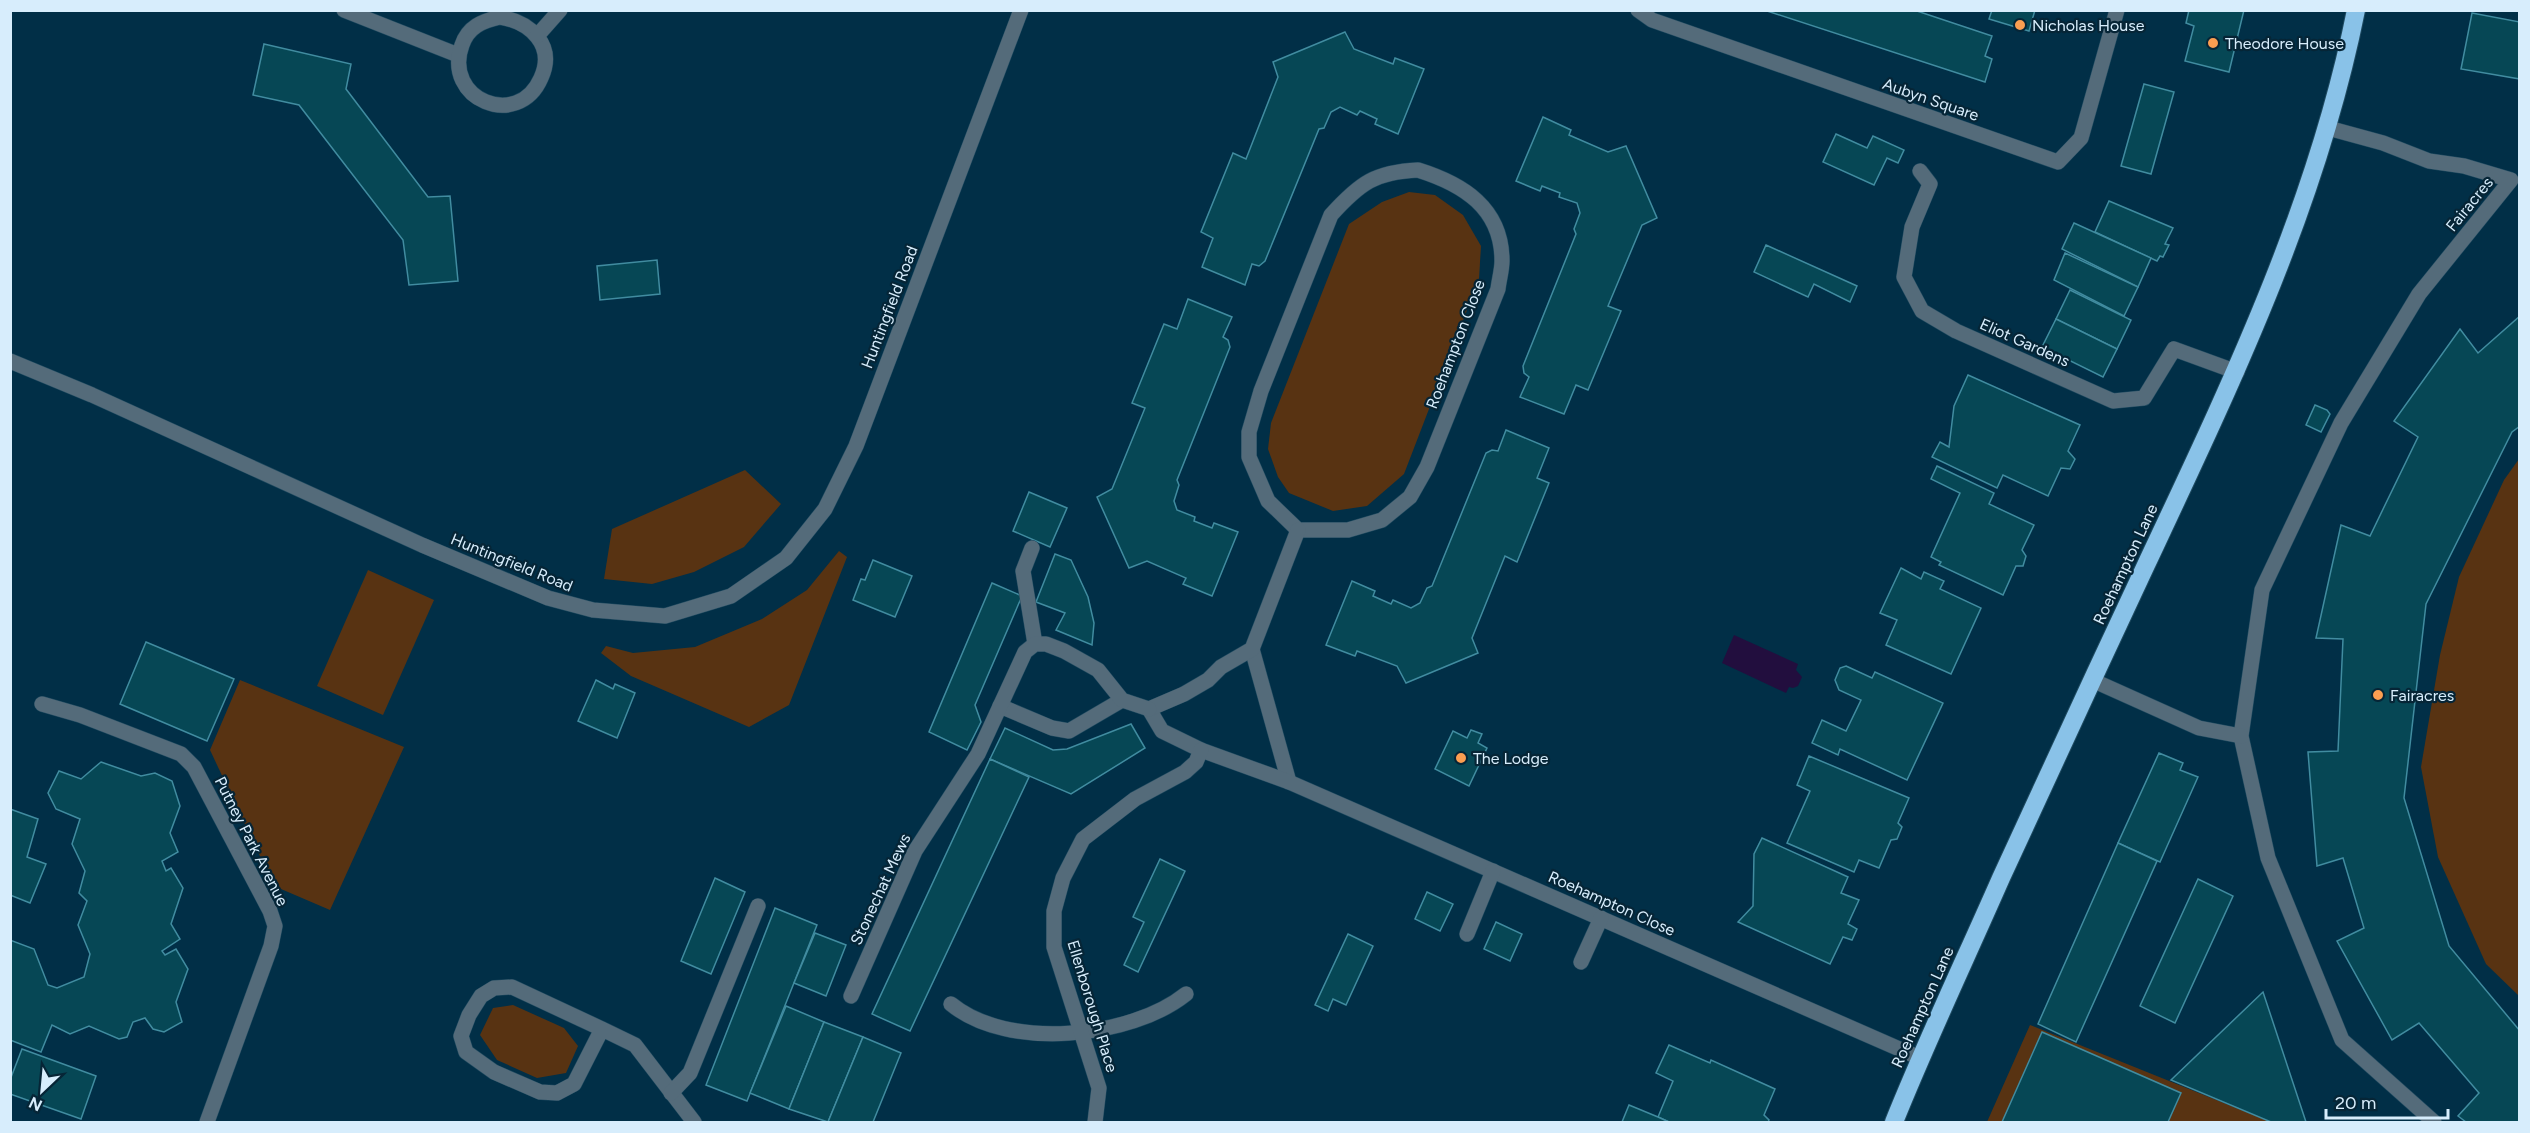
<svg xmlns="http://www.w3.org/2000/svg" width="2530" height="1133" viewBox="0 0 2530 1133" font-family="Figtree,sans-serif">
  <rect width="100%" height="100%" fill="#012f47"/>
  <g fill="#583312">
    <path d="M1409,192L1435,195L1463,215L1481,246L1479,279L1404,474L1367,506L1333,511L1289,493L1278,477L1268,449L1271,423L1349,224L1382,202Z"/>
    <path d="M2519,459V996L2486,964L2438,857L2421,767L2440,655L2459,577L2504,480Z"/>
    <path d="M745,470L781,504L744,547L694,572L652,584L604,579L612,529Z"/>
    <path d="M839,551L847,557L789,705L749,727L631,676L601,653L606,646L633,653L695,647L762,619L807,590Z"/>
    <path d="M368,570L434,600L383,715L317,686Z"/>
    <path d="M240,680L404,747L330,910L274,886L210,750Z"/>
    <path d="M513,1005L564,1028L578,1046L566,1073L537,1078L497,1060L480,1035L493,1008Z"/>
    <path d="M2030,1025L2271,1122H1987Z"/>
  </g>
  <path fill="#220e3e" d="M1734,635L1798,664L1796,670L1802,677L1798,686L1793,688L1789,687L1786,693L1722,663Z"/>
  <g fill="#064755" stroke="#418ca0" stroke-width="1.5">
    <path d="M1764,10H1914L1992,36L1985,56L1992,59L1985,82Z"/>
    <path d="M1992,10H2035L2029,31L1989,19Z"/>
    <path d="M2189,10H2244L2229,72L2185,61L2194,26L2186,23Z"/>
    <path d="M2472,13L2520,22V79L2461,69Z"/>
    <path d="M1345,32L1354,49L1393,64L1395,58L1424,69L1398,134L1375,124L1377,119L1360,111L1357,115L1340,107L1331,112L1324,128L1319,129L1265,261L1259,266L1252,264L1245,285L1202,267L1213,238L1201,232L1233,153L1246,159L1278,77L1273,62Z"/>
    <path d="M264,44L351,64L346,89L428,197L450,196L458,281L409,285L403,240L299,105L253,95Z"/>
    <path d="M2144,84L2174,92L2151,174L2121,166Z"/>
    <path d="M1543,117L1571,130L1569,135L1608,152L1626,146L1657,218L1642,225L1608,306L1621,311L1588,390L1576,385L1564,414L1520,397L1529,377L1524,373L1523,366L1576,234L1574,229L1580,213L1577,203L1559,197L1560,193L1542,186L1540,191L1516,181Z"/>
    <path d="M1836,134L1867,148L1873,136L1904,150L1898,163L1887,158L1874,185L1823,162Z"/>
    <path d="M2109,201L2173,228L2165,244L2169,245L2163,257L2160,256L2157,261L2095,232Z"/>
    <path d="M2074,223L2151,258L2138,287L2062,249Z"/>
    <path d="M1766,245L1857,286L1850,302L1814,284L1808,297L1754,272Z"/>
    <path d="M2065,253L2138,287L2124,316L2054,280Z"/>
    <path d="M657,260L660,294L600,300L597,266Z"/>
    <path d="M2070,290L2131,320L2117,349L2056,319Z"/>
    <path d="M1188,299L1232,317L1223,337L1228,340L1230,347L1177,480L1179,485L1174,501L1177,510L1195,517L1194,521L1212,528L1214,523L1238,532L1212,596L1183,584L1186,578L1147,561L1129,568L1097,497L1112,489L1145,408L1132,403L1164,324L1177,329Z"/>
    <path d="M2520,316V426L2512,432L2426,604L2404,798L2449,946L2520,1031V1122H2466L2458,1116L2479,1093L2419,1023L2392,1040L2337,941L2364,928L2343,858L2317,866L2308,752L2338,751L2343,639L2316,638L2341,525L2370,536L2418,437L2394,421L2460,329L2478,353Z"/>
    <path d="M2056,319L2117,349L2103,377L2042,347Z"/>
    <path d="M1968,375L2080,425L2068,451L2075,459L2070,469L2061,468L2048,496L2003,475L1997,488L1932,457L1940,442L1949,447L1954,406Z"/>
    <path d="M2315,405L2327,410L2330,414L2321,432L2306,425Z"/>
    <path d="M1506,430L1549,448L1537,478L1549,483L1517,562L1505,556L1472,638L1478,653L1406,683L1397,666L1357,651L1355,656L1326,645L1352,581L1375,591L1373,596L1391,604L1393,600L1411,608L1420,603L1427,588L1432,586L1486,453L1492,450L1498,451Z"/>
    <path d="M1937,466L1994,493L1989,504L2034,525L2022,550L2026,556L2023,566H2016L2003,595L1939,565L1941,562L1931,557L1960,493L1931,479Z"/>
    <path d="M1029,492L1067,508L1050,547L1013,531Z"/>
    <path d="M1055,554L1071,560L1088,597L1094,623L1092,645L1056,630L1065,613L1036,602Z"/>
    <path d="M873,560L912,576L895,617L853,600L861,579L865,580Z"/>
    <path d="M1901,568L1921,579L1924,572L1944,581L1940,589L1981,608L1951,674L1886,645L1897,620L1880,613Z"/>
    <path d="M992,583L1022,596L975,705L981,722L967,750L929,732Z"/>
    <path d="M146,642L234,679L207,741L120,704Z"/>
    <path d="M1846,666L1872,678L1875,672L1943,703L1907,780L1840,749L1838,755L1812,743L1822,720L1846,731L1861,700L1839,690L1835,680L1840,668Z"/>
    <path d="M596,680L613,689L615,684L635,693L617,738L578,721Z"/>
    <path d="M1131,724L1145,748L1071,794L990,759L1005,728L1053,750L1067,749Z"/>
    <path d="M1471,730L1482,734L1478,743L1487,748L1469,786L1435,769L1453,731L1467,738Z"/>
    <path d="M2159,753L2183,763L2180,770L2198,777L2160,862L2118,843Z"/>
    <path d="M1809,756L1909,798L1898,823L1902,827L1897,839L1891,840L1879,868L1859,860L1854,872L1787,843L1810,791L1797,785Z"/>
    <path d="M990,759L1029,777L910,1031L872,1014Z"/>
    <path d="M101,762L141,776L155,773L172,781L180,806L170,833L178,852L162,861L166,871L171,868L183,888L171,924L180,939L162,951L165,955L176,949L188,969L176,1002L182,1022L164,1032L153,1029L145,1018L133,1022L127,1037L119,1039L89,1026L70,1034L52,1025L41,1052L10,1040V940L34,949L48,985L57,988L84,977L90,954L78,925L87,901L79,893L85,871L72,844L80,819L56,809L48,793L59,771L81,779Z"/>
    <path d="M10,809L38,819L27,857L46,864L30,903L10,895Z"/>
    <path d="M1762,838L1848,877L1841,893L1859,900L1848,924L1857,929L1852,940L1843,937L1830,964L1738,922L1753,906L1754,854Z"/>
    <path d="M2118,843L2157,861L2076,1042L2038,1024Z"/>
    <path d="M1160,859L1185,871L1138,972L1124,965L1144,922L1133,917Z"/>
    <path d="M715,878L745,892L711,974L681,961Z"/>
    <path d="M2198,879L2233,896L2175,1023L2140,1006Z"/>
    <path d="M1427,892L1453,904L1440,931L1415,919Z"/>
    <path d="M775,908L817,925L747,1101L706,1085Z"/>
    <path d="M1496,922L1522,934L1510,961L1484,949Z"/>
    <path d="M815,933L846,945L826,996L794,983Z"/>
    <path d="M1348,934L1373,946L1346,1005L1333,999L1328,1011L1315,1005Z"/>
    <path d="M2263,992L2306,1122H2271L2171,1080Z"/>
    <path d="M786,1006L824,1022L789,1109L750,1093Z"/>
    <path d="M824,1022L863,1037L828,1122L789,1109Z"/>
    <path d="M2042,1032L2181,1093L2168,1122H2002Z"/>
    <path d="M863,1037L901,1053L873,1122H828Z"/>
    <path d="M1669,1045L1710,1063L1711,1060L1775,1089L1764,1115L1769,1120L1768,1122H1669L1658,1117L1673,1081L1656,1073Z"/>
    <path d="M22,1049L96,1076L81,1119L10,1094V1080Z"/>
    <path d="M1629,1105L1658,1117L1669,1122H1622Z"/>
  </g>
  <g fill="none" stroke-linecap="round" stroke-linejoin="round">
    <defs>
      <g id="minor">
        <path d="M344,10L458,55"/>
        <path d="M1638,10L1652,20L2058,162L2081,138L2117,10"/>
        <path d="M500,17C530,22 556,45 541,78C518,131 442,99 462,45C468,27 482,21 500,17Z"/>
        <path d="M537,36L560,10"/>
        <path d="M2328,128L2383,143L2429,161L2464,166L2511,180L2419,294L2341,423L2262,590L2241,736L2268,858L2342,1040L2434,1122"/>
        <path d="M1418,170C1463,184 1502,208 1502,261C1502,270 1499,280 1498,289L1427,467L1410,497L1382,520L1348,530H1298L1268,501L1249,457V432L1261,391L1331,215C1360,183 1375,172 1418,170Z"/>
        <path d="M1920,171L1930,184L1912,227L1904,277L1922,311L1956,331L2113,401L2144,398L2174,349L2237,372"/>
        <path d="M10,361L92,395L422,545L548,598L593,610L665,616L731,596L786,558L825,509L856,446L1021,10"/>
        <path d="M1032,548L1023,571L1035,644"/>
        <path d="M1252,649L1289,782"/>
        <path d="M2092,680L2199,728L2241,736"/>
        <path d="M42,704L80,715L181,754L194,767L270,911L275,926L271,946L207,1122"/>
        <path d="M1000,706L1052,728L1069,731L1122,700"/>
        <path d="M1149,709L1162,731L1201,750L1289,782L1920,1058"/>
        <path d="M1149,709L1184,694L1208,680L1221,667L1252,649L1298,530"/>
        <path d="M1467,934L1493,871"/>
        <path d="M1581,962L1601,918"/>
        <path d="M851,996L915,851L978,754L1025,652L1035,644H1046L1064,651L1098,670L1122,700L1149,709"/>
        <path d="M951,1004C1008,1051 1131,1038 1186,994"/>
        <path d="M602,1029L574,1084L557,1093L540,1092L494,1072L466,1052L461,1036L469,1015L481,996L494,988L512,987L602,1029L635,1045L694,1122"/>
        <path d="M671,1093L690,1073L758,906"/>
        <path d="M1095,1122L1099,1088L1054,947V911L1063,878L1083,839L1135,799L1185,772L1196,762L1201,750"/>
      </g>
      <path id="highway" d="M1894,1122C1927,1040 1965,960 2001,878C2049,774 2097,669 2146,565C2230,386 2317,206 2356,10"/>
    </defs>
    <use href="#minor" stroke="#1f4a60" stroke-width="16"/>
    <use href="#highway" stroke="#1f4a60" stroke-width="20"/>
    <use href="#minor" stroke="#546b7a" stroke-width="15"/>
    <use href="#highway" stroke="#89c2e8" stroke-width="18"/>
  </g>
  <g fill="#fb9e51" stroke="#062536" stroke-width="2">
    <circle cx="2020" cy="25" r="6"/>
    <circle cx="2213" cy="43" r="6"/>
    <circle cx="2378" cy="695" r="6"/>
    <circle cx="1461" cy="758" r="6"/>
  </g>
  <g text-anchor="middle" stroke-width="4.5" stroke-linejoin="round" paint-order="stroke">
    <g font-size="16" fill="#d7edfc" stroke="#062536" text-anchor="start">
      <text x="2032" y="31">Nicholas House</text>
      <text x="2225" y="49">Theodore House</text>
      <text x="2390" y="701">Fairacres</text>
      <text x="1473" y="764">The Lodge</text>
    </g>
    <g font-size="16" fill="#d7edfc" stroke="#062536">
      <text transform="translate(1931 99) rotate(19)" y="6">Aubyn Square</text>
      <text transform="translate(2469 204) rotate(-51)" y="6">Fairacres</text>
      <text transform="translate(889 307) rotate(-69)" y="6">Huntingfield Road</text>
      <text transform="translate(2025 342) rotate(24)" y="6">Eliot Gardens</text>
      <text transform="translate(1455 344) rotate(-69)" y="6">Roehampton Close</text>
      <text transform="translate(512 562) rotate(22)" y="6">Huntingfield Road</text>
      <text transform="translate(2125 564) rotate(-65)" y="6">Roehampton Lane</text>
      <text transform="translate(252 841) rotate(63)" y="6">Putney Park Avenue</text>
      <text transform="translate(880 889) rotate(-65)" y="6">Stonechat Mews</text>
      <text transform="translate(1612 903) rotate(24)" y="6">Roehampton Close</text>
      <text transform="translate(1093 1006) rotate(73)" y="6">Ellenborough Place</text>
      <text transform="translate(1922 1007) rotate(-66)" y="6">Roehampton Lane</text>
    </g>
  </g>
  <rect width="2530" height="1133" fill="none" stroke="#d7edfc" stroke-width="24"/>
  <g transform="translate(42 1091) rotate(206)" stroke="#062536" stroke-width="4.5" paint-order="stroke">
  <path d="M0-4.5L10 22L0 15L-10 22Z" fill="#d7edfc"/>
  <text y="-9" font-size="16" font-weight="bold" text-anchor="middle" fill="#d7edfc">N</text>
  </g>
  <path d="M2326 1109v9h122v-9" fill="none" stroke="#d7edfc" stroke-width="3"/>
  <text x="2335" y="1109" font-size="18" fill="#d7edfc" stroke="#062536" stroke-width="4.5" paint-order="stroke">20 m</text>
</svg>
